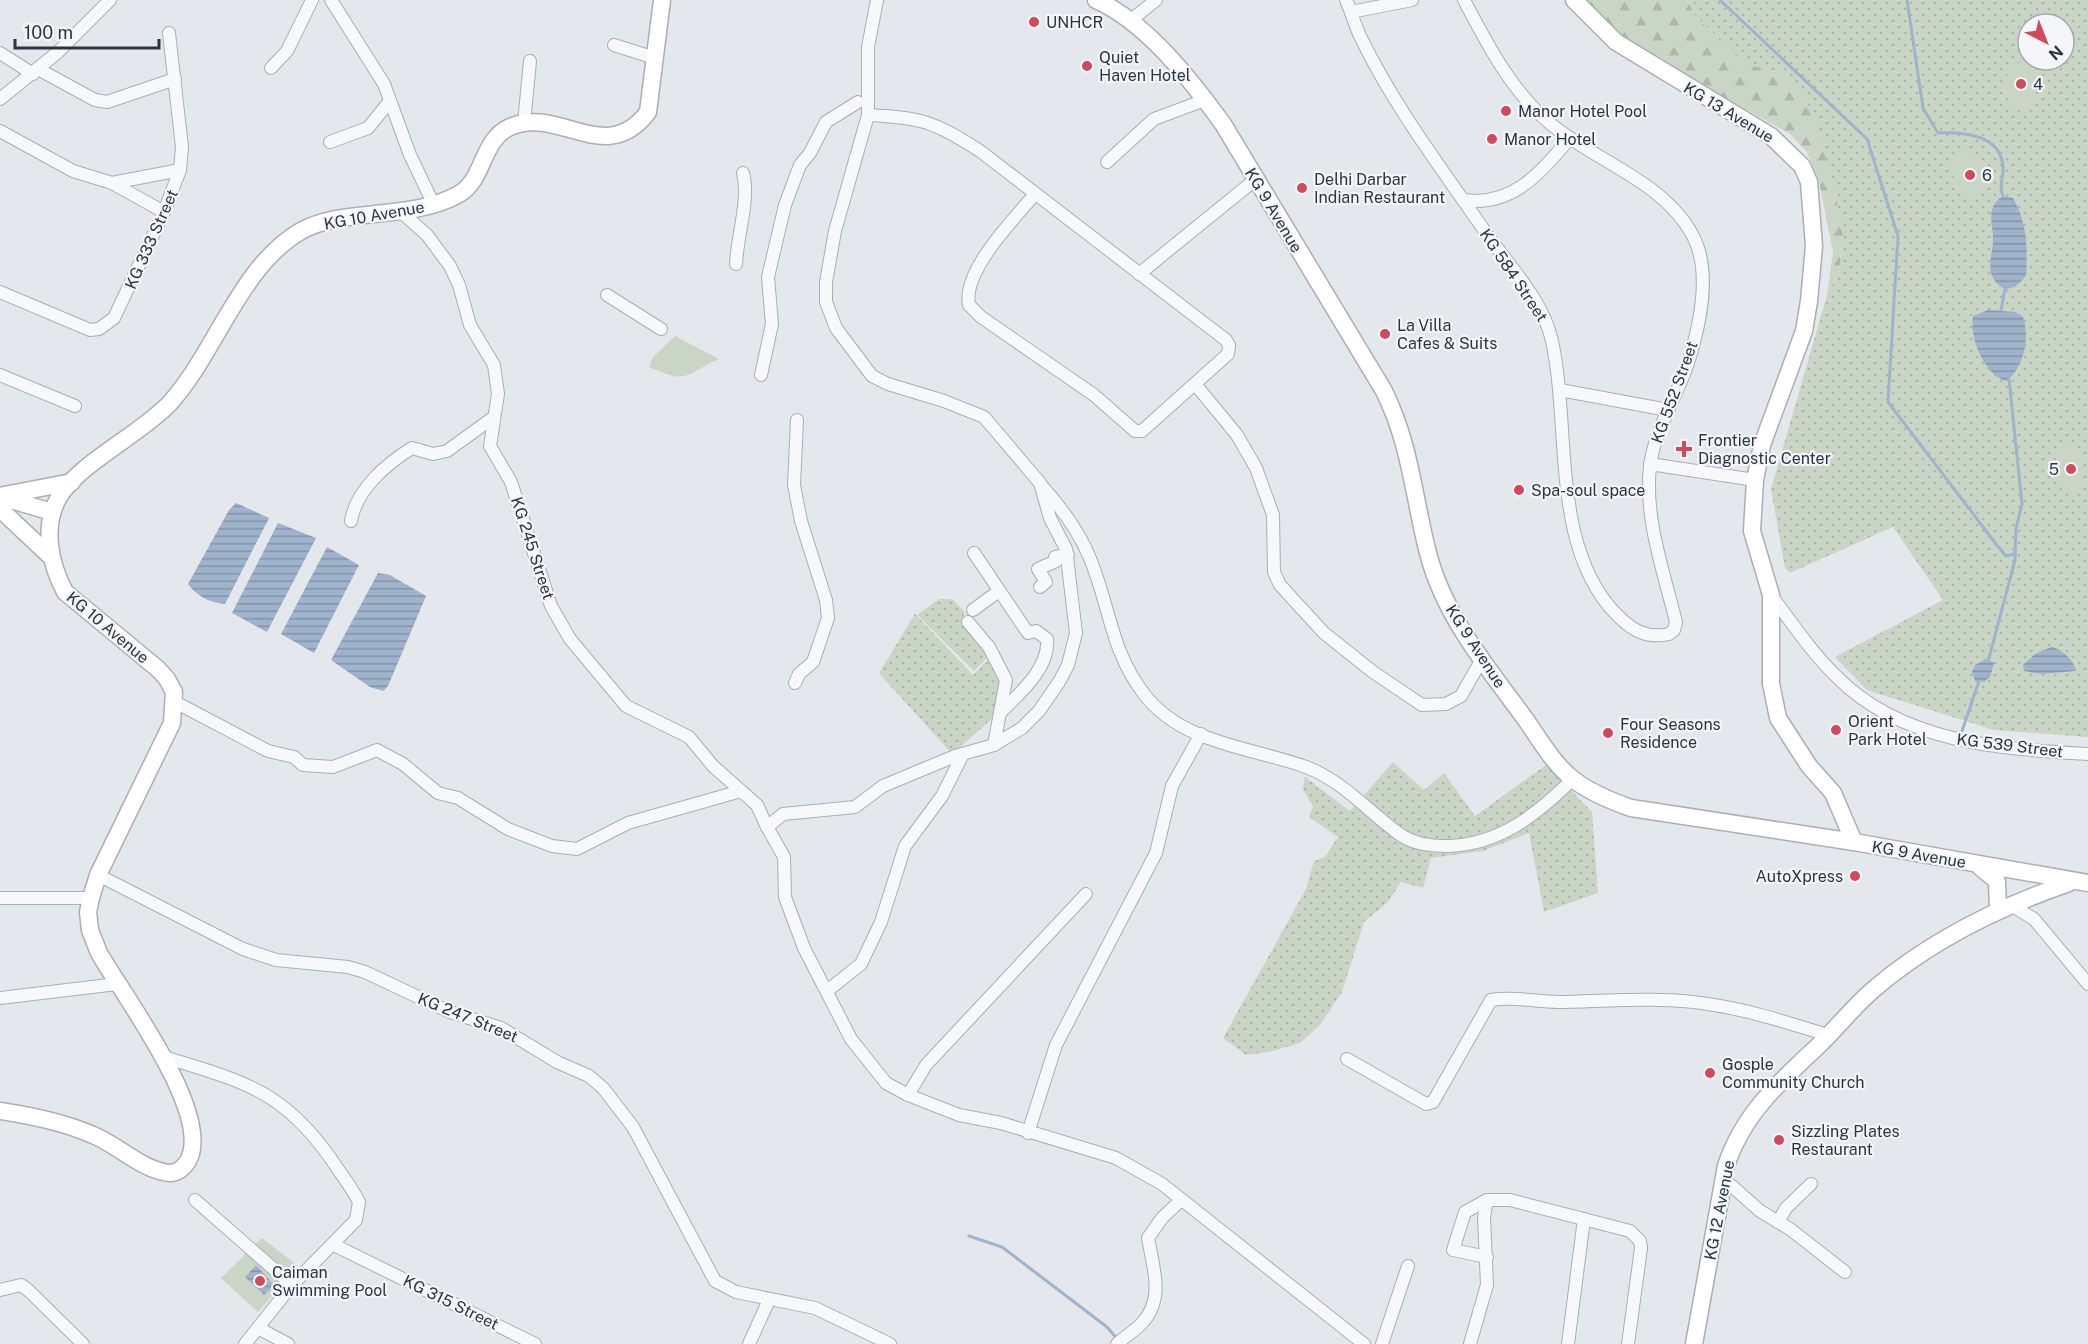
<svg xmlns="http://www.w3.org/2000/svg" width="2088" height="1344" viewBox="0 0 2088 1344" font-family="'Public Sans',sans-serif">
  <defs>
    <pattern id="grass-dots" width="8" height="8" patternUnits="userSpaceOnUse" patternTransform="scale(1.5)"><rect width="8" height="8" fill="#c9d6c5"/><path d="M2 2h.1M6 6h.1" fill="none" stroke="#adb8ab" stroke-width="1.8" stroke-linecap="round"/></pattern>
    <pattern id="forest-firs" width="22" height="20" patternUnits="userSpaceOnUse" patternTransform="scale(1.5)"><rect width="22" height="20" fill="#c9d6c5"/><path d="M5 1l3.5 6h-7zM16 11l3.5 6h-7z" fill="#adb8ab"/></pattern>
    <pattern id="water-rules" width="6" height="5" patternUnits="userSpaceOnUse" patternTransform="scale(1.5)"><rect width="6" height="5" fill="#9fb4cc"/><path d="M0 2.5h6" fill="none" stroke="#8293a7"/></pattern>
  </defs>
  <rect width="100%" height="100%" fill="#e4e7ec"/>
  <g fill="url(#grass-dots)" fill-rule="evenodd">
    <path d="M1687,0H2088V737L1994,730L1867,690L1835,657L1943,600L1893,527L1790,573L1785,568L1771,489L1827,295L1839,273L1843,235L1779,72L1748,66L1696,17ZM2028,24H2064V60H2028Z"/>
    <path d="M939,599H952L964,611V623L990,655L974,671L917,615Z"/>
    <path d="M915,614L973,675L989,659L1003,682L994,717L952,754L879,673Z"/>
    <path d="M1393,762L1424,790L1444,773L1475,816L1546,765L1592,812L1598,893L1544,912L1529,833L1483,851L1431,858L1423,888L1401,882L1388,902L1364,922L1342,992L1320,1025L1300,1043L1273,1051L1246,1055L1223,1038L1306,889L1314,861L1325,857L1338,837L1309,817L1313,806L1303,790L1305,777L1350,811Z"/>
  </g>
  <path fill="url(#forest-firs)" d="M1586,0H1687L1696,17L1748,65L1779,72L1803,95L1814,116L1830,166L1843,235L1839,273L1827,295L1833,252L1819,182L1807,152L1790,134L1629,44Z"/>
  <g fill="#c9d6c5">
    <path d="M2022,61L2031,63C2040,82 2040,102 2020,111L2009,105L2006,88L2008,70Z"/>
    <path d="M1966,151C1989,157 1993,184 1976,199C1960,196 1948,176 1953,160Z"/>
    <path d="M675,336L719,359C683,375 689,385 649,367L653,357Z"/>
    <path d="M2066,443C2088,447 2088,487 2071,493L2061,488L2056,473V451Z"/>
    <path d="M262,1238L298,1266L258,1312L221,1278Z"/>
  </g>
  <g fill="url(#water-rules)">
    <path d="M2003,196L2013,198C2027,222 2028,248 2026,276L2015,287L2005,289C1984,278 1991,261 1993,243C1994,225 1984,207 2003,196Z"/>
    <path d="M1988,310L2015,312L2023,317C2030,338 2024,368 2006,381C1984,375 1969,337 1973,316Z"/>
    <path d="M236,503L269,518L225,604C211,603 196,596 188,584L229,510Z"/>
    <path d="M278,523L316,538L267,632L232,613Z"/>
    <path d="M327,547L359,565L314,653L281,634Z"/>
    <path d="M378,573L390,575L426,596L388,686L383,691L370,687L331,660Z"/>
    <path d="M2051,647C2061,648 2075,661 2076,671L2041,674L2024,671L2023,665L2035,654Z"/>
    <path d="M1987,658L1994,663L1990,677L1984,682L1975,681L1972,672L1975,665Z"/>
    <path d="M256,1265L274,1285L264,1295L245,1277Z"/>
  </g>
  <g fill="none" stroke-linecap="round" stroke-linejoin="round">
    <g stroke="#9fb4cc" stroke-width="3">
      <path d="M1720,0L1867,139L1898,236L1888,402L1996,544L2006,556L2015,554"/>
      <path d="M1907,0L1923,108L1938,133C1963,132 2001,135 2003,167C2004,177 1998,187 2003,196"/>
      <path d="M2001,310L2005,289"/>
      <path d="M1989,658L2015,560L2016,528L2022,504L2009,379"/>
      <path d="M1962,731L1979,681"/>
      <path d="M969,1236L1002,1247L1107,1327L1118,1340"/>
    </g>
    <defs>
      <g id="street">
        <path d="M331,0L384,84L410,155L434,205"/>
        <path d="M877,0L868,47V115L835,231L826,282V302L836,328L872,376L888,384L944,401L984,417L1040,483L1050,518L1066,549L1076,633L1068,665L1059,682L1039,711L1022,728L994,745L955,756L883,786L855,807L783,814L767,827L784,857L785,897L804,948L851,1039L886,1083L908,1095L959,1115L1001,1123L1116,1158L1162,1184L1364,1344"/>
        <path d="M1346,0C1352,13 1355,26 1361,38C1394,106 1441,168 1484,230C1507,264 1543,299 1552,341C1571,428 1550,547 1617,615C1632,630 1646,639 1669,634L1674,630L1676,622C1664,573 1644,517 1650,467C1654,429 1678,396 1689,360C1700,324 1712,272 1693,236C1665,182 1597,162 1552,125C1513,94 1487,44 1464,0"/>
        <path d="M1351,12L1412,0"/>
        <path d="M1130,21L1156,0"/>
        <path d="M614,45L655,58"/>
        <path d="M0,53L33,74"/>
        <path d="M271,68L287,51L312,0"/>
        <path d="M38,69L95,100L107,102L175,79"/>
        <path d="M0,99L58,52L110,0"/>
        <path d="M868,115C923,118 933,121 980,151L1226,340L1229,345L1228,354L1142,431H1135L1094,395L981,317L969,305C962,271 1015,218 1035,194"/>
        <path d="M524,123L530,61"/>
        <path d="M0,131L73,171L112,183L164,212"/>
        <path d="M330,142L368,128L390,101"/>
        <path d="M1107,162L1154,119L1205,100"/>
        <path d="M112,183L180,170"/>
        <path d="M1463,200C1513,207 1540,173 1570,138"/>
        <path d="M400,211L427,235L450,266L459,285L470,325L494,365L498,394L490,446L511,482L551,606L570,639L626,706L689,737L713,766L757,805L767,827"/>
        <path d="M736,264C737,236 750,199 743,173"/>
        <path d="M1139,274L1256,179"/>
        <path d="M0,292L90,330L99,329L114,318L164,212L180,170L182,147L169,33"/>
        <path d="M607,295L661,329"/>
        <path d="M0,375L75,406"/>
        <path d="M761,375L772,324L768,277L785,205L800,165L810,153L826,122L858,102"/>
        <path d="M1195,384L1237,435L1256,468L1273,515L1274,572L1280,585L1324,633L1373,672L1422,705L1446,704L1461,696L1482,659"/>
        <path d="M1560,390L1668,410"/>
        <path d="M1650,464L1755,480"/>
        <path d="M1041,485C1060,506 1078,530 1089,556C1110,605 1110,650 1144,694C1182,744 1251,747 1306,767C1341,780 1365,808 1394,830C1411,844 1427,846 1449,846C1501,844 1537,814 1573,779"/>
        <path d="M351,521C356,490 386,464 412,448L433,454L447,451L494,417"/>
        <path d="M974,553L1028,633L1036,631L1047,639C1050,668 1019,694 1000,713"/>
        <path d="M1040,587L1046,582L1038,569L1056,561L1055,557L1068,555"/>
        <path d="M1771,595C1792,623 1812,653 1837,677C1902,743 2001,749 2088,754"/>
        <path d="M973,610L999,591"/>
        <path d="M968,622L989,647L1006,680L994,745"/>
        <path d="M795,683L799,674L813,662L828,618L826,600L801,521L794,485L797,420"/>
        <path d="M175,702L268,751L294,757L303,765L333,767L377,750L403,764L438,793L458,798L508,829L552,846L577,849L628,823L741,791"/>
        <path d="M98,875L243,949L276,960L348,967L365,972L450,1012L501,1028L557,1062L589,1076L603,1088L633,1127L715,1281L736,1292L815,1308L890,1344"/>
        <path d="M0,898H91"/>
        <path d="M2011,905L2034,919L2088,984"/>
        <path d="M827,991L861,964L881,922L905,846L942,796L963,754"/>
        <path d="M0,998L117,984"/>
        <path d="M164,1057C241,1081 282,1089 331,1159C340,1173 351,1186 359,1202L356,1220L292,1285L245,1344"/>
        <path d="M1347,1059L1426,1104L1433,1102L1491,1000C1514,996 1536,1002 1559,1002C1610,1001 1664,996 1714,1005C1753,1011 1791,1024 1828,1035"/>
        <path d="M908,1095L926,1065L1086,894"/>
        <path d="M1028,1133L1056,1045L1156,853L1172,786L1201,734"/>
        <path d="M1724,1179L1760,1211L1790,1229L1845,1272"/>
        <path d="M195,1200L292,1285"/>
        <path d="M1778,1222L1786,1208L1811,1184"/>
        <path d="M334,1245L535,1344"/>
        <path d="M1487,1257L1453,1250L1465,1212L1487,1200H1510L1630,1231L1640,1241L1641,1248L1628,1344"/>
        <path d="M0,1290L21,1285L28,1290L83,1344"/>
        <path d="M258,1328L288,1344"/>
        <path d="M749,1344L769,1300"/>
        <path d="M1117,1344C1124,1337 1135,1331 1142,1323C1165,1299 1153,1267 1148,1238L1162,1218L1180,1201"/>
        <path d="M1382,1344L1408,1266"/>
        <path d="M1470,1344L1487,1285L1484,1217L1487,1200"/>
        <path d="M1568,1344L1584,1219"/>
      </g>
      <g id="secondary">
        <path d="M1096,0C1146,22 1191,80 1223,124L1384,391C1411,446 1413,495 1428,553C1444,616 1488,668 1526,720C1540,740 1554,765 1574,780C1591,793 1611,801 1631,808L1854,842L2088,883"/>
        <path d="M1574,0L1616,42L1771,136L1802,166L1809,182L1814,246L1809,301L1804,331L1762,445L1755,480L1752,531L1771,595V683L1778,718L1809,766L1833,793L1854,842"/>
        <path d="M0,496L72,482"/>
        <path d="M4,498L52,512"/>
        <path d="M0,509L51,557"/>
        <path d="M1980,867L1997,881L1998,911"/>
        <path d="M0,1111C32,1116 63,1122 93,1135C118,1145 143,1171 170,1173C178,1173 184,1167 188,1161C214,1115 123,995 99,953L90,930L88,912L91,898L98,875L172,723L174,692L167,679L158,669L65,592C50,564 42,526 59,497C78,464 141,434 170,403C216,352 240,266 301,231C343,207 412,221 459,194C485,179 481,140 510,127C558,105 606,168 648,112L662,0"/>
        <path d="M1694,1344L1726,1166C1742,1116 1779,1082 1816,1048C1836,1029 1853,1007 1874,989C1930,941 1999,907 2069,883"/>
      </g>
    </defs>
    <use href="#street" stroke="#a9aeb7" stroke-width="14"/>
    <use href="#secondary" stroke="#a9aeb7" stroke-width="19"/>
    <use href="#street" stroke="#f7f8fa" stroke-width="12"/>
    <use href="#secondary" stroke="#fff" stroke-width="16"/>
  </g>
  <g fill="#d1495b" stroke="#f4f6f9" stroke-width="2">
    <circle cx="1034" cy="22" r="6"/>
    <circle cx="1087" cy="66" r="6"/>
    <circle cx="2021" cy="84" r="6"/>
    <circle cx="1506" cy="111" r="6"/>
    <circle cx="1492" cy="139" r="6"/>
    <circle cx="1970" cy="175" r="6"/>
    <circle cx="1302" cy="188" r="6"/>
    <circle cx="1385" cy="334" r="6"/>
    <path d="M1681 440h6v6h6v6h-6v6h-6v-6h-6v-6h6z"/>
    <circle cx="2071" cy="469" r="6"/>
    <circle cx="1519" cy="490" r="6"/>
    <circle cx="1836" cy="730" r="6"/>
    <circle cx="1608" cy="733" r="6"/>
    <circle cx="1855" cy="876" r="6"/>
    <circle cx="1710" cy="1073" r="6"/>
    <circle cx="1779" cy="1140" r="6"/>
    <circle cx="260" cy="1281" r="6"/>
  </g>
  <g text-anchor="middle" stroke-width="4.5" stroke-linejoin="round" paint-order="stroke">
    <g font-size="16" fill="#2b3445" stroke="#f4f6f9" text-anchor="start">
      <text x="1046" y="28">UNHCR</text>
      <text x="1099" y="63">Quiet<tspan x="1099" dy="18">Haven Hotel</tspan></text>
      <text x="2033" y="90">4</text>
      <text x="1518" y="117">Manor Hotel Pool</text>
      <text x="1504" y="145">Manor Hotel</text>
      <text x="1982" y="181">6</text>
      <text x="1314" y="185">Delhi Darbar<tspan x="1314" dy="18">Indian Restaurant</tspan></text>
      <text x="1397" y="331">La Villa<tspan x="1397" dy="18">Cafes &amp; Suits</tspan></text>
      <text x="1698" y="446">Frontier<tspan x="1698" dy="18">Diagnostic Center</tspan></text>
      <text x="2059" y="475" text-anchor="end">5</text>
      <text x="1531" y="496">Spa-soul space</text>
      <text x="1848" y="727">Orient<tspan x="1848" dy="18">Park Hotel</tspan></text>
      <text x="1620" y="730">Four Seasons<tspan x="1620" dy="18">Residence</tspan></text>
      <text x="1843" y="882" text-anchor="end">AutoXpress</text>
      <text x="1722" y="1070">Gosple<tspan x="1722" dy="18">Community Church</tspan></text>
      <text x="1791" y="1137">Sizzling Plates<tspan x="1791" dy="18">Restaurant</tspan></text>
      <text x="272" y="1278">Caiman<tspan x="272" dy="18">Swimming Pool</tspan></text>
    </g>
    <g font-size="16" fill="#2b3445" stroke="#f4f6f9">
      <text transform="translate(1729 112) rotate(31)" y="6">KG 13 Avenue</text>
      <text transform="translate(1274 210) rotate(59)" y="6">KG 9 Avenue</text>
      <text transform="translate(374 215) rotate(-10)" y="6">KG 10 Avenue</text>
      <text transform="translate(151 239) rotate(-66)" y="6">KG 333 Street</text>
      <text transform="translate(1514 275) rotate(56)" y="6">KG 584 Street</text>
      <text transform="translate(1674 392) rotate(-70)" y="6">KG 552 Street</text>
      <text transform="translate(533 548) rotate(72)" y="6">KG 245 Street</text>
      <text transform="translate(108 627) rotate(40)" y="6">KG 10 Avenue</text>
      <text transform="translate(1476 646) rotate(57)" y="6">KG 9 Avenue</text>
      <text transform="translate(2010 745) rotate(7)" y="6">KG 539 Street</text>
      <text transform="translate(1919 854) rotate(10)" y="6">KG 9 Avenue</text>
      <text transform="translate(468 1017) rotate(22)" y="6">KG 247 Street</text>
      <text transform="translate(1719 1210) rotate(-79)" y="6">KG 12 Avenue</text>
      <text transform="translate(451 1302) rotate(26)" y="6">KG 315 Street</text>
    </g>
  </g>
  <g transform="translate(2046 42) rotate(138)"><circle r="28" fill="#f4f6f9" stroke="#a4a8b1" stroke-width="1.5"/>
  <path d="M0-4.5L10 22L0 15L-10 22Z" fill="#d1495b"/>
  <text y="-9" font-size="16" font-weight="bold" text-anchor="middle" fill="#2b3445">N</text>
  </g>
  <path d="M15 39v9h144v-9" fill="none" stroke="#2b3445" stroke-width="3"/>
  <text x="24" y="39" font-size="18" fill="#2b3445" stroke="#f4f6f9" stroke-width="4.5" paint-order="stroke">100 m</text>
</svg>
